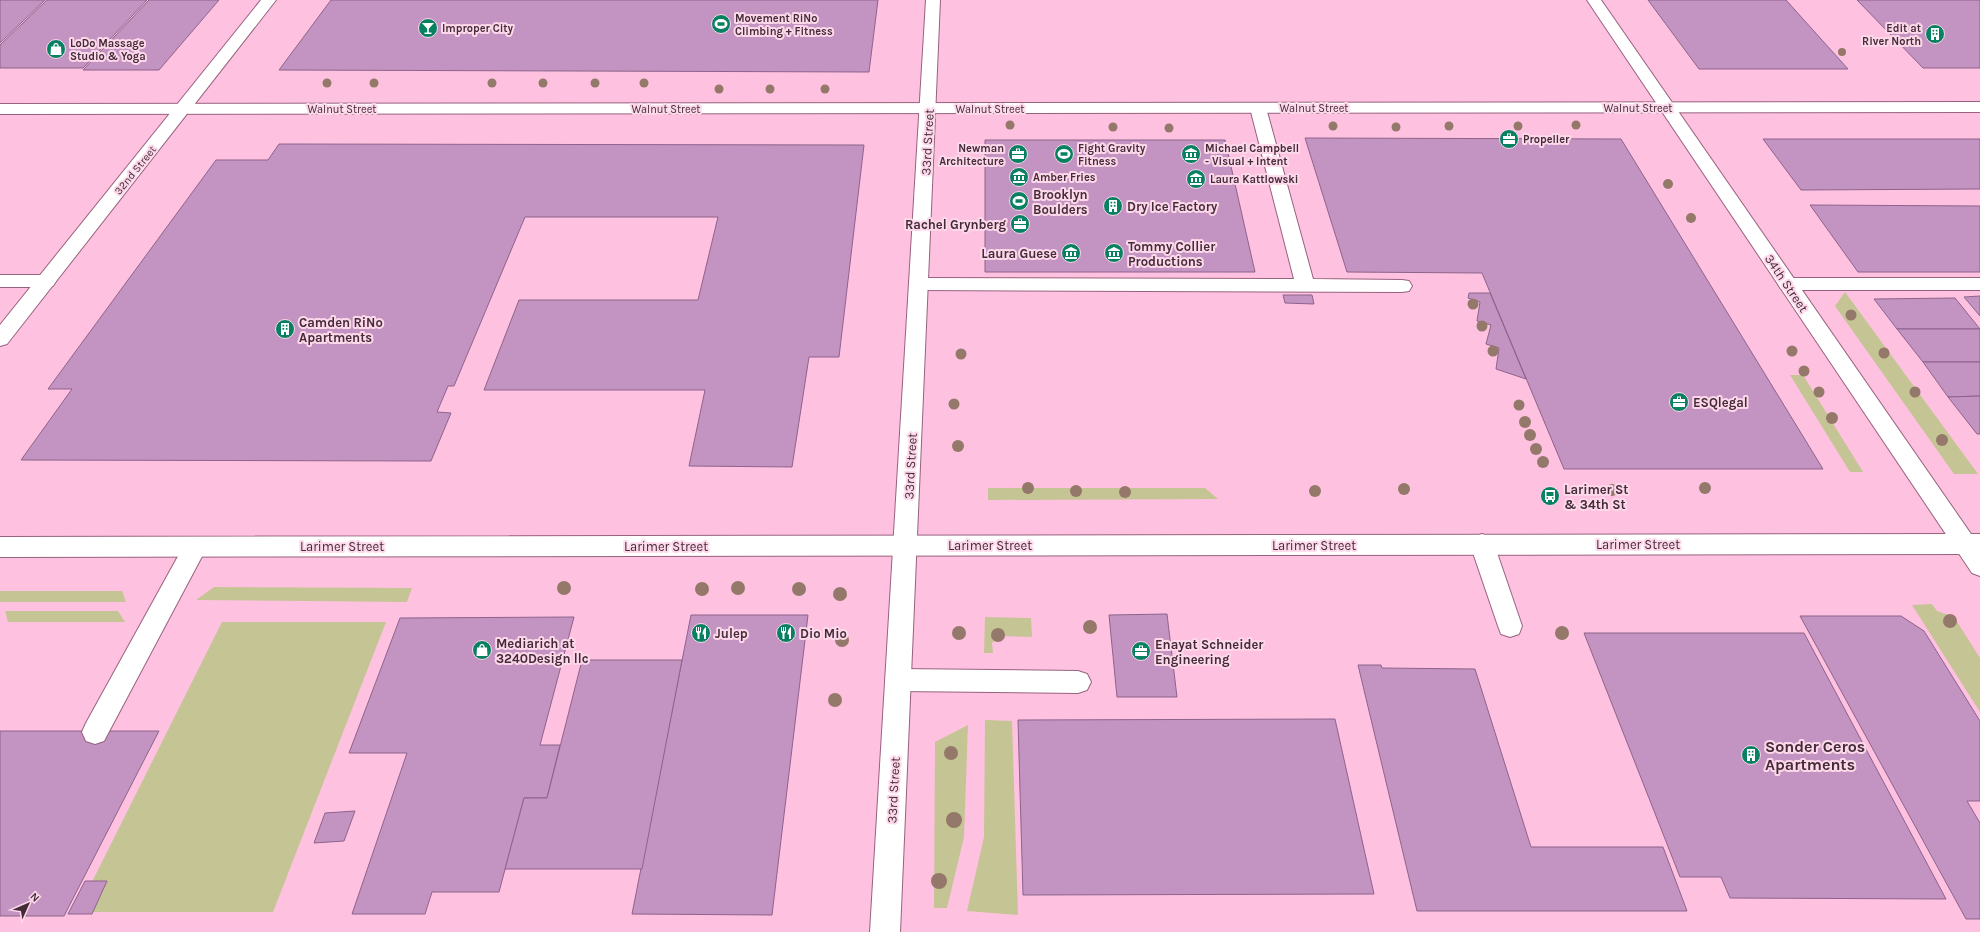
<svg xmlns="http://www.w3.org/2000/svg" width="1980" height="932" viewBox="0 0 1980 932" font-family="Karla,sans-serif">
  <rect width="100%" height="100%" fill="#fec2e0"/>
  <g fill="#c5c494">
    <path d="M1845,292L1978,474H1954L1835,306Z"/>
    <path d="M1790,375H1803L1863,472H1850Z"/>
    <path d="M988,488H1205L1218,499L988,500Z"/>
    <path d="M214,587L412,588L407,602L196,600Z"/>
    <path d="M0,591H122L126,602H0Z"/>
    <path d="M1932,604L1937,611L1954,617L1980,658V712L1912,605Z"/>
    <path d="M5,611H118L125,622H8Z"/>
    <path d="M985,617L1031,618L1032,637L1000,636L992,643L993,653H984Z"/>
    <path d="M222,622H386L273,912H77Z"/>
    <path d="M985,720L1012,721L1018,915L967,911L984,837Z"/>
    <path d="M968,725L964,837L947,908H934L935,742Z"/>
  </g>
  <g fill="#c394c1" stroke="#8d638c">
    <path d="M0,0H45L0,43Z"/>
    <path d="M47,0H147L83,68H0V45Z"/>
    <path d="M149,0H219L159,70H83Z"/>
    <path d="M331,0H878L869,72L279,70Z"/>
    <path d="M1648,0H1786L1848,69H1699Z"/>
    <path d="M1857,0H1980V68H1923Z"/>
    <path d="M1305,138L1621,139L1823,469H1564L1482,273L1347,272Z"/>
    <path d="M1763,139H1980V189L1801,190Z"/>
    <path d="M985,140H1225L1255,272H985Z"/>
    <path d="M279,144L864,145L839,357H809L792,467L689,466L705,390H484L519,300H698L718,217H525L454,386H448L437,412L451,413L431,461L21,460L72,389H48L216,160H268Z"/>
    <path d="M1810,205L1980,206V272H1858Z"/>
    <path d="M1469,293H1490L1526,379L1496,369L1499,348L1486,344L1491,325L1477,321L1480,302L1468,298Z"/>
    <path d="M1283,295H1312L1314,304L1285,303Z"/>
    <path d="M1980,296V316L1964,297Z"/>
    <path d="M1955,298L1980,329H1897L1874,299Z"/>
    <path d="M1897,329H1980V362H1923Z"/>
    <path d="M1923,362H1980V396L1948,397Z"/>
    <path d="M1980,396V434H1977L1948,397Z"/>
    <path d="M1167,614L1177,697H1117L1109,615Z"/>
    <path d="M691,615H808L772,915L632,914Z"/>
    <path d="M1800,616H1901L1924,631L1980,721V801H1967L1980,823V919H1966Z"/>
    <path d="M574,617L540,745H560L547,798H524L499,892H432L425,914H352L407,753H349L400,618Z"/>
    <path d="M1584,633H1804L1946,899L1730,898L1721,877H1680Z"/>
    <path d="M582,660H682L642,869H505L524,798H547Z"/>
    <path d="M1358,665H1381L1382,668L1475,669L1531,847H1663L1687,911H1417Z"/>
    <path d="M1335,719L1374,894L1023,895L1018,720Z"/>
    <path d="M0,731H159L64,916H0Z"/>
    <path d="M355,811L344,841L314,843L325,813Z"/>
    <path d="M85,881H107L92,914H68Z"/>
  </g>
  <g fill="none" stroke-linecap="round" stroke-linejoin="round">
    <defs>
      <g id="service">
        <path d="M1258,103L1264,105L1266,108L1313,279L1402,280L1409,281L1412,286L1409,291L1402,292L919,290L912,289L909,284L912,279L919,278L1294,279L1250,108L1252,105Z"/>
        <path d="M0,275H46L53,276L56,281L53,286L46,287H0Z"/>
        <path d="M1788,278H1980V290H1788L1781,289L1778,284L1781,279Z"/>
        <path d="M1482,534L1490,537L1494,544L1522,626L1519,634L1510,637L1501,634L1498,626L1470,544L1474,537Z"/>
        <path d="M195,537L203,540L207,547L104,741L95,744L86,741L82,732L86,723L187,540Z"/>
        <path d="M898,669L1078,671L1087,674L1091,682L1087,690L1078,693L898,691L889,688L885,680L889,672Z"/>
      </g>
      <g id="minor">
        <path d="M261,0H276L7,344L0,346V325Z"/>
        <path d="M926,0H940L900,932H870Z"/>
        <path d="M1587,0H1601L1980,547V576L1972,573Z"/>
      </g>
      <g id="tertiary">
        <path d="M1980,102V112L0,114V104Z"/>
        <path d="M1980,534V554L0,557V537Z"/>
      </g>
    </defs>
    <use href="#service" stroke="#97627d" stroke-width="2"/>
    <use href="#minor" stroke="#97627d" stroke-width="2"/>
    <use href="#tertiary" stroke="#97627d" stroke-width="2"/>
    <use href="#service" fill="#fff" fill-rule="evenodd"/>
    <use href="#minor" fill="#fff" fill-rule="evenodd"/>
    <use href="#tertiary" fill="#fff" fill-rule="evenodd"/>
  </g>
  <g fill="#947869">
    <circle cx="1842" cy="52" r="4"/>
    <circle cx="327" cy="83" r="4.5"/>
    <circle cx="374" cy="83" r="4.5"/>
    <circle cx="492" cy="83" r="4.5"/>
    <circle cx="543" cy="83" r="4.5"/>
    <circle cx="595" cy="83" r="4.5"/>
    <circle cx="644" cy="83" r="4.5"/>
    <circle cx="719" cy="89" r="4.5"/>
    <circle cx="770" cy="89" r="4.5"/>
    <circle cx="825" cy="89" r="4.5"/>
    <circle cx="1010" cy="125" r="4.5"/>
    <circle cx="1576" cy="125" r="4.5"/>
    <circle cx="1333" cy="126" r="4.5"/>
    <circle cx="1449" cy="126" r="4.5"/>
    <circle cx="1518" cy="126" r="4.5"/>
    <circle cx="1113" cy="127" r="4.5"/>
    <circle cx="1396" cy="127" r="4.5"/>
    <circle cx="1169" cy="128" r="4.5"/>
    <circle cx="1668" cy="184" r="5"/>
    <circle cx="1691" cy="218" r="5"/>
    <circle cx="1473" cy="304" r="5.5"/>
    <circle cx="1851" cy="315" r="5.5"/>
    <circle cx="1482" cy="326" r="5.5"/>
    <circle cx="1493" cy="351" r="5.5"/>
    <circle cx="1792" cy="351" r="5.5"/>
    <circle cx="1884" cy="353" r="5.5"/>
    <circle cx="961" cy="354" r="5.5"/>
    <circle cx="1804" cy="371" r="5.5"/>
    <circle cx="1819" cy="392" r="5.5"/>
    <circle cx="1915" cy="392" r="5.5"/>
    <circle cx="954" cy="404" r="5.5"/>
    <circle cx="1519" cy="405" r="5.5"/>
    <circle cx="1832" cy="418" r="6"/>
    <circle cx="1525" cy="422" r="6"/>
    <circle cx="1530" cy="435" r="6"/>
    <circle cx="1942" cy="440" r="6"/>
    <circle cx="958" cy="446" r="6"/>
    <circle cx="1536" cy="449" r="6"/>
    <circle cx="1543" cy="462" r="6"/>
    <circle cx="1028" cy="488" r="6"/>
    <circle cx="1705" cy="488" r="6"/>
    <circle cx="1404" cy="489" r="6"/>
    <circle cx="1612" cy="490" r="6"/>
    <circle cx="1076" cy="491" r="6"/>
    <circle cx="1315" cy="491" r="6"/>
    <circle cx="1125" cy="492" r="6"/>
    <circle cx="564" cy="588" r="7"/>
    <circle cx="738" cy="588" r="7"/>
    <circle cx="702" cy="589" r="7"/>
    <circle cx="799" cy="589" r="7"/>
    <circle cx="840" cy="594" r="7"/>
    <circle cx="1950" cy="621" r="7"/>
    <circle cx="1090" cy="627" r="7"/>
    <circle cx="959" cy="633" r="7"/>
    <circle cx="1562" cy="633" r="7"/>
    <circle cx="998" cy="635" r="7"/>
    <circle cx="842" cy="640" r="7"/>
    <circle cx="835" cy="700" r="7"/>
    <circle cx="951" cy="753" r="7"/>
    <circle cx="954" cy="820" r="8"/>
    <circle cx="939" cy="881" r="8"/>
  </g>
  <defs>
    <symbol id="stadium-disc" viewBox="-11 -11 22 22"><circle r="9.5" fill="#078161" stroke="#fdd8ea"/><path d="M0-5a6.5 5 0 1 0 0 10a6.5 5 0 1 0 0-10ZM-3.5-1.8h7v3.6h-7Z" fill="#fff"/></symbol>
    <symbol id="bar-disc" viewBox="-11 -11 22 22"><circle r="9.5" fill="#078161" stroke="#fdd8ea"/><path d="M-6-5H6L.8 .8V4.5H3.5V6h-7V4.5H-.8V.8Z" fill="#fff"/></symbol>
    <symbol id="building-disc" viewBox="-11 -11 22 22"><circle r="9.5" fill="#078161" stroke="#fdd8ea"/><path d="M-4-6H4V6H1V3H-1V6H-4ZM-2.5-4.3h1.7v1.8h-1.7ZM.8-4.3h1.7v1.8H.8ZM-2.5-1h1.7V.8h-1.7ZM.8-1h1.7V.8H.8Z" fill="#fff"/></symbol>
    <symbol id="shop-disc" viewBox="-11 -11 22 22"><circle r="9.5" fill="#078161" stroke="#fdd8ea"/><path d="M-5-2.5h2.3a2.7 3.5 0 0 1 5.4 0H5L5.5 6h-11ZM-1.5-2.5h3a1.5 2.3 0 0 0-3 0Z" fill="#fff"/></symbol>
    <symbol id="office-disc" viewBox="-11 -11 22 22"><circle r="9.5" fill="#078161" stroke="#fdd8ea"/><path d="M-6-3h4V-5.5h4V-3h4V5H-6ZM-1-4.5V-3h2v-1.5ZM-6 0V1H6V0Z" fill="#fff"/></symbol>
    <symbol id="museum-disc" viewBox="-11 -11 22 22"><circle r="9.5" fill="#078161" stroke="#fdd8ea"/><path d="M0-6L6-3V-2H-6V-3ZM-5-1h2V3h-2ZM-1-1h2V3h-2ZM3-1h2V3H3ZM-6 4H6V6H-6Z" fill="#fff"/></symbol>
    <symbol id="bus-disc" viewBox="-11 -11 22 22"><circle r="9.5" fill="#078161" stroke="#fdd8ea"/><path d="M-5-6H5V4H4V6H2V4H-2V6H-4V4H-5ZM-3.5-4V0h7V-4ZM-3.5 1.2v1.5H-2V1.2ZM2 1.2v1.5H3.5V1.2Z" fill="#fff"/></symbol>
    <symbol id="restaurant-disc" viewBox="-11 -11 22 22"><circle r="9.5" fill="#078161" stroke="#fdd8ea"/><path d="M-5-6h1v4h1v-4h1v4h1v-4h1v5L-1.5 .5V6h-2V.5L-5-1ZM5-6V6H3V1.5H1.5Q1.5-4 5-6Z" fill="#fff"/></symbol>
  </defs>
  <g fill-rule="evenodd">
    <use href="#stadium-disc" x="710" y="13" width="22" height="22"/>
    <use href="#bar-disc" x="417" y="17" width="22" height="22"/>
    <use href="#building-disc" x="1924" y="23" width="22" height="22"/>
    <use href="#shop-disc" x="45" y="38" width="22" height="22"/>
    <use href="#office-disc" x="1498" y="128" width="22" height="22"/>
    <use href="#office-disc" x="1007" y="143" width="22" height="22"/>
    <use href="#stadium-disc" x="1053" y="143" width="22" height="22"/>
    <use href="#museum-disc" x="1180" y="143" width="22" height="22"/>
    <use href="#museum-disc" x="1008" y="166" width="22" height="22"/>
    <use href="#museum-disc" x="1185" y="168" width="22" height="22"/>
    <use href="#stadium-disc" x="1008" y="190" width="22" height="22"/>
    <use href="#building-disc" x="1102" y="195" width="22" height="22"/>
    <use href="#office-disc" x="1009" y="213" width="22" height="22"/>
    <use href="#museum-disc" x="1060" y="242" width="22" height="22"/>
    <use href="#museum-disc" x="1103" y="242" width="22" height="22"/>
    <use href="#building-disc" x="274" y="318" width="22" height="22"/>
    <use href="#office-disc" x="1668" y="391" width="22" height="22"/>
    <use href="#bus-disc" x="1539" y="485" width="22" height="22"/>
    <use href="#restaurant-disc" x="690" y="622" width="22" height="22"/>
    <use href="#restaurant-disc" x="775" y="622" width="22" height="22"/>
    <use href="#shop-disc" x="471" y="639" width="22" height="22"/>
    <use href="#office-disc" x="1130" y="640" width="22" height="22"/>
    <use href="#building-disc" x="1740" y="744" width="22" height="22"/>
  </g>
  <g text-anchor="middle" stroke-width="4" stroke-linejoin="round" paint-order="stroke">
    <g font-size="11" font-weight="bold" fill="#432b37" stroke="#fdd8ea" text-anchor="start">
      <text x="735" y="22">Movement RiNo<tspan x="735" dy="13">Climbing + Fitness</tspan></text>
      <text x="442" y="32">Improper City</text>
      <text x="1921" y="32" text-anchor="end">Edit at<tspan x="1921" dy="13">River North</tspan></text>
      <text x="70" y="47">LoDo Massage<tspan x="70" dy="13">Studio &amp; Yoga</tspan></text>
      <text x="1523" y="143">Propeller</text>
      <text x="1004" y="152" text-anchor="end">Newman<tspan x="1004" dy="13">Architecture</tspan></text>
      <text x="1078" y="152">Fight Gravity<tspan x="1078" dy="13">Fitness</tspan></text>
      <text x="1205" y="152">Michael Campbell<tspan x="1205" dy="13">- Visual + Intent</tspan></text>
      <text x="1033" y="181">Amber Fries</text>
      <text x="1210" y="183">Laura Kattlowski</text>
    </g>
    <g font-size="11" fill="#432b37" stroke="#fdd8ea">
      <text x="1314" y="112">Walnut Street</text>
      <text x="1638" y="112">Walnut Street</text>
      <text x="342" y="113">Walnut Street</text>
      <text x="666" y="113">Walnut Street</text>
      <text x="990" y="113">Walnut Street</text>
      <text transform="translate(135 170) rotate(-51)" y="4">32nd Street</text>
    </g>
    <g font-size="13" fill="#432b37" stroke="#fdd8ea">
      <text transform="translate(927 142) rotate(-87)" y="5">33rd Street</text>
      <text transform="translate(1787 283) rotate(56)" y="5">34th Street</text>
      <text transform="translate(910 466) rotate(-87)" y="5">33rd Street</text>
      <text x="1638" y="549">Larimer Street</text>
      <text x="990" y="550">Larimer Street</text>
      <text x="1314" y="550">Larimer Street</text>
      <text x="342" y="551">Larimer Street</text>
      <text x="666" y="551">Larimer Street</text>
      <text transform="translate(893 790) rotate(-87)" y="5">33rd Street</text>
    </g>
    <g font-size="13" font-weight="bold" fill="#432b37" stroke="#fdd8ea" text-anchor="start">
      <text x="1033" y="199">Brooklyn<tspan x="1033" dy="15">Boulders</tspan></text>
      <text x="1127" y="211">Dry Ice Factory</text>
      <text x="1006" y="229" text-anchor="end">Rachel Grynberg</text>
      <text x="1128" y="251">Tommy Collier<tspan x="1128" dy="15">Productions</tspan></text>
      <text x="1057" y="258" text-anchor="end">Laura Guese</text>
      <text x="299" y="327">Camden RiNo<tspan x="299" dy="15">Apartments</tspan></text>
      <text x="1693" y="407">ESQlegal</text>
      <text x="1564" y="494">Larimer St<tspan x="1564" dy="15">&amp; 34th St</tspan></text>
      <text x="715" y="638">Julep</text>
      <text x="800" y="638">Dio Mio</text>
      <text x="496" y="648">Mediarich at<tspan x="496" dy="15">3240Design llc</tspan></text>
      <text x="1155" y="649">Enayat Schneider<tspan x="1155" dy="15">Engineering</tspan></text>
    </g>
    <g font-size="16" font-weight="bold" fill="#432b37" stroke="#fdd8ea" text-anchor="start">
      <text x="1765" y="752">Sonder Ceros<tspan x="1765" dy="18">Apartments</tspan></text>
    </g>
  </g>
  <g transform="translate(28 904) rotate(45)" stroke="#fdd8ea" stroke-width="3" paint-order="stroke">
  <path d="M0-3L7 15L0 10L-7 15Z" fill="#432b37"/>
  <text y="-6" font-size="11" font-weight="bold" text-anchor="middle" fill="#432b37">N</text>
  </g>
</svg>
